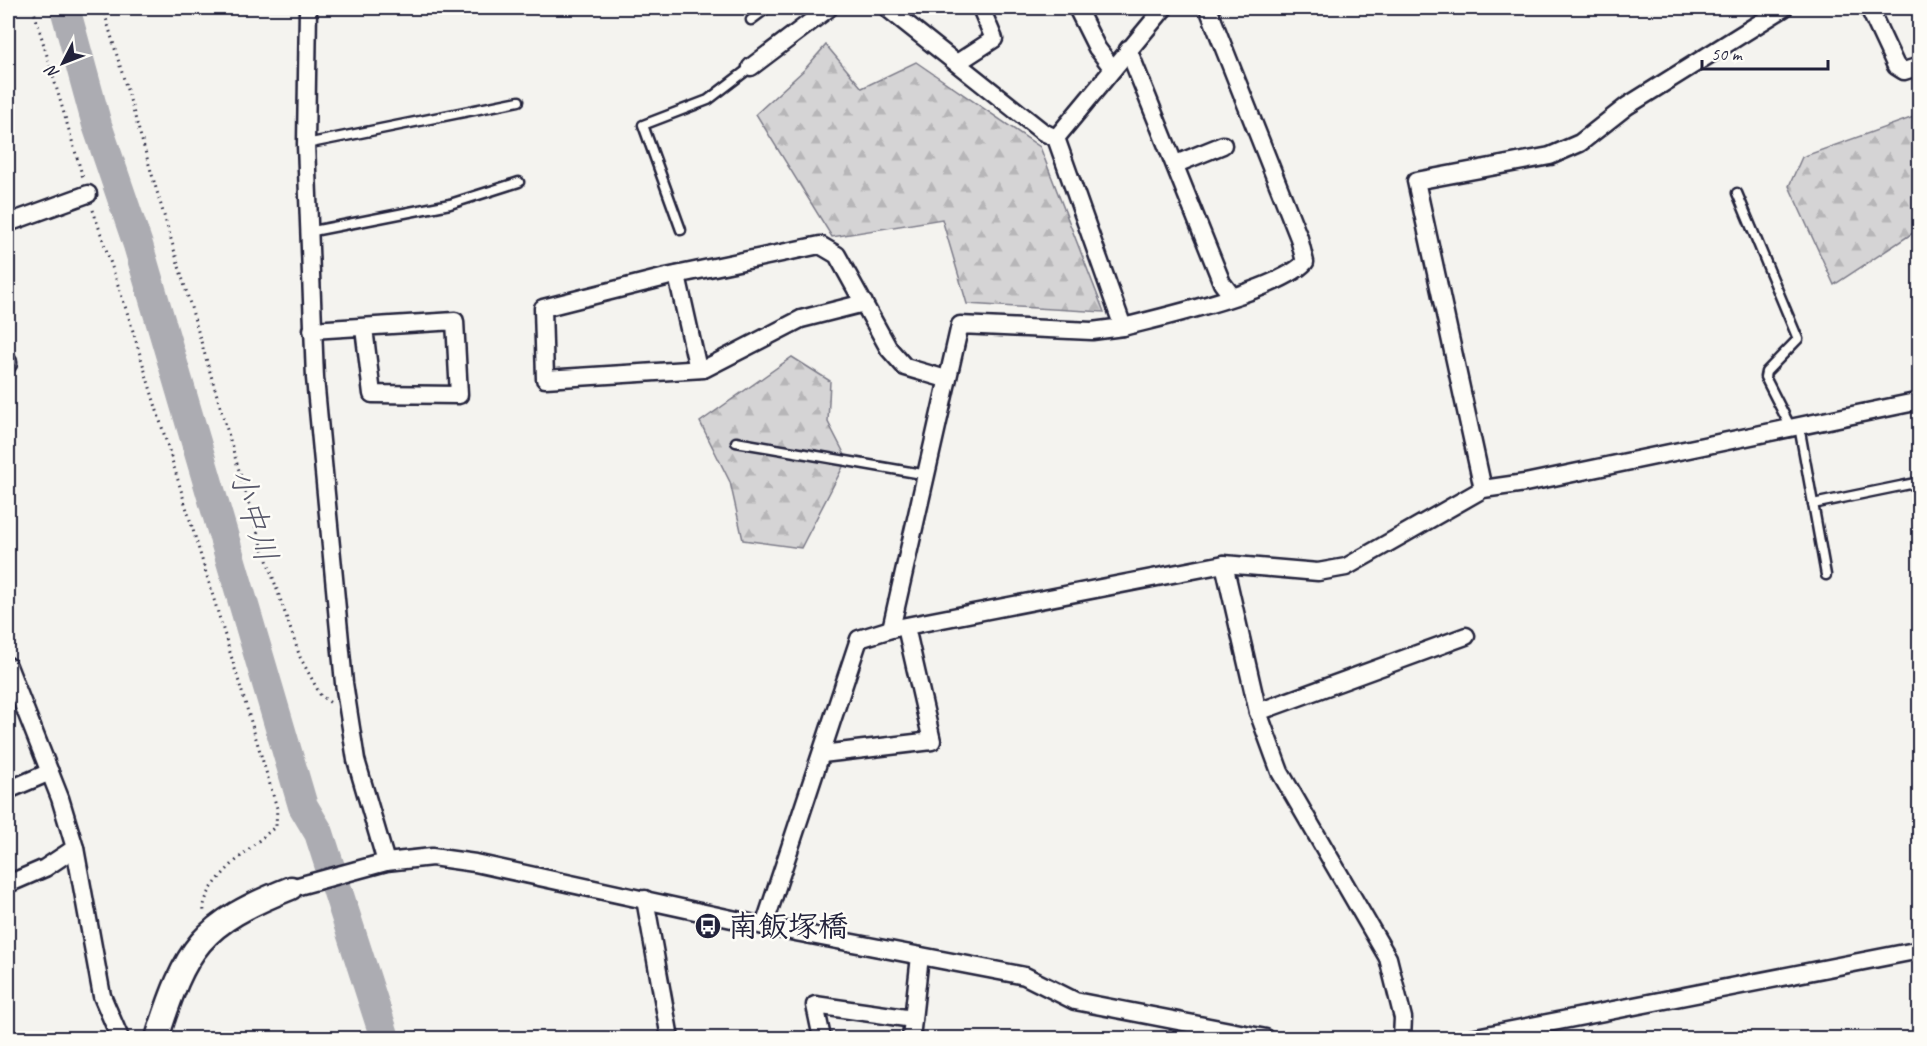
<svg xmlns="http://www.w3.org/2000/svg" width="1927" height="1046" viewBox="0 0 1927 1046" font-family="Caveat,'Klee One',sans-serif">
  <defs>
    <pattern id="forest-firs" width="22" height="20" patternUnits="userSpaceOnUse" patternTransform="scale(1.5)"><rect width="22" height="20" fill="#d5d4d5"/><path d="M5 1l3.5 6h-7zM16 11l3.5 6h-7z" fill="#b7b6b8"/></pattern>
  </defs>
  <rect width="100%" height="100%" fill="#f4f3ef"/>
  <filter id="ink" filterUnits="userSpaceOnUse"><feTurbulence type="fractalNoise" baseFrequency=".0167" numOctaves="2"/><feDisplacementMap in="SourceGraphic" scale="12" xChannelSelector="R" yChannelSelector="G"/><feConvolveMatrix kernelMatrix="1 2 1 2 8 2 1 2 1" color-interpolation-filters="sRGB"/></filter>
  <g filter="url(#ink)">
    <g fill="url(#forest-firs)" stroke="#7c7b88" stroke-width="1.5">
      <path d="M826,45L862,88L916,62L1040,147L1104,312L967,304L942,219L832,237L756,114L804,70Z"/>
      <path d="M1919,115V229L1834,285L1789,186L1802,157Z"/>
      <path d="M792,357L830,381L828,422L847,459L801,548L743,540L730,482L700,422Z"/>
    </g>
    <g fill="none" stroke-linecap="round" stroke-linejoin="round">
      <path stroke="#acacb2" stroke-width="30" d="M65,8L97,125L138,245L303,806L319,833L385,1038"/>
      <defs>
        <g id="lane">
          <path d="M751,20L767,8"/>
          <path d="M306,144L519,101"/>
          <path d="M1737,193L1798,339L1766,372L1765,377L1791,428"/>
          <path d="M681,230L643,125L708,100L751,67"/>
          <path d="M308,232L450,204L519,182"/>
          <path d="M1799,426L1826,575"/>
          <path d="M736,442L928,475"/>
          <path d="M1813,504L1920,482"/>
        </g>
        <g id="street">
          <path d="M308,8L306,144L315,378L344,683L356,760L386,862"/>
          <path d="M887,8L1043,132L1056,138L1123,327L1092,331L960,325L891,629"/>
          <path d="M1077,8L1097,48L1113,69"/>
          <path d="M1869,8L1896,66L1904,71L1920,66"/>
          <path d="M1128,49L1222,283L1232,296"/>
          <path d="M957,63L994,39L981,8"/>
          <path d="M751,67L829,8"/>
          <path d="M1056,138L1164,8"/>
          <path d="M1176,164L1223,145"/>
          <path d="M8,223L88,194"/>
          <path d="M677,275L698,369"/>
          <path d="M864,303L801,319L704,369L545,379L543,308L666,277L820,245L837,255L889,349L905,367L946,379"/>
          <path d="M1123,327C1163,317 1280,290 1305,262L1299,238L1208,8"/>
          <path d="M312,330L455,321L459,395L372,394L364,328"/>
          <path d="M8,362V364"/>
          <path d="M1483,489L1416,181L1550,156L1580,143L1627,106L1784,8"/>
          <path d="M1224,564L1258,712L1280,772L1388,958L1403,1018L1402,1038"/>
          <path d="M8,666L60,798L75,848L102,996L120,1038"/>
          <path d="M1258,712L1466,636"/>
          <path d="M822,754L932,741L906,627"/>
          <path d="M8,790L50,772"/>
          <path d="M8,884L45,868L75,848"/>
          <path d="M291,888L386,862L432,857L475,863L764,926L1025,976L1075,1001L1266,1038"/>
          <path d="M645,899L670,1038"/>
          <path d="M764,926L859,639L891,629L1224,564L1318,572L1346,567L1483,489L1525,483L1920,401"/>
          <path d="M822,1038L815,1005L913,1019"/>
          <path d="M911,1038L920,956"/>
          <path d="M1471,1038L1920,950"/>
        </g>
        <path id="secondary" d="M157,1038C186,947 200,924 291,888"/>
      </defs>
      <use href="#lane" stroke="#22223b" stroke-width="13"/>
      <use href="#street" stroke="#22223b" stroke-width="21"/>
      <use href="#secondary" stroke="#22223b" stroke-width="27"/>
      <g stroke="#22223b" stroke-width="3" stroke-dasharray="1.5 4.5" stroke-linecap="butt">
        <path d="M33,8L83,178"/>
        <path d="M103,8L255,525L300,657L321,696L331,703"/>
        <path d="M93,210L129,318L277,808L276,826C258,842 200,885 204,911"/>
      </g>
      <use href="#lane" stroke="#fdfcf7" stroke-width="8"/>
      <use href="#street" stroke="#fdfcf7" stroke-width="16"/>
      <use href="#secondary" stroke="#fdfcf7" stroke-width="22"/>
    </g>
  </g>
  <defs>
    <symbol id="bus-disc" viewBox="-11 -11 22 22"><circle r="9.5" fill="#22223b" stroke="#fdfcf7"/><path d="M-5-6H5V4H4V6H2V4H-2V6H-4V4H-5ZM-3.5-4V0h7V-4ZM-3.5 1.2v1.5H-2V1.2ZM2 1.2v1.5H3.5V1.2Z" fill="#fff"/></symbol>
  </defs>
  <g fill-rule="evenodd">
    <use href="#bus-disc" x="693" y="911" width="30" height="30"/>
  </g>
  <g text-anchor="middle" stroke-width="5" stroke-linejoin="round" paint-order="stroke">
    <g font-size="30" font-weight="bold" fill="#22223b" stroke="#fdfcf7" text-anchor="start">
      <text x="728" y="936">南飯塚橋</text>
    </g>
    <g font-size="32" font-style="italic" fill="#59596b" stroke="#fdfcf7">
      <text transform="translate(254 515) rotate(73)" y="11">小中川</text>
    </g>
  </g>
  <rect width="1927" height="1046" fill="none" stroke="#fdfcf7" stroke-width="30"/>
  <rect x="15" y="15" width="1897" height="1016" fill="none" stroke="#22223b" stroke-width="2" filter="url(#ink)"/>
  <g transform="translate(63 63) rotate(228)" stroke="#fdfcf7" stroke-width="4.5" paint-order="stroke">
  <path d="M0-4.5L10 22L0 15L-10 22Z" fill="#22223b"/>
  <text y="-9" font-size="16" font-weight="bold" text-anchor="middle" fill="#22223b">N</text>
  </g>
  <path d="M1702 60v9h126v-9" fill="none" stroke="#22223b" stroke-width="3"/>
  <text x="1711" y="60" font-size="18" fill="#22223b" stroke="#fdfcf7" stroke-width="4.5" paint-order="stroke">50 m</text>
</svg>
